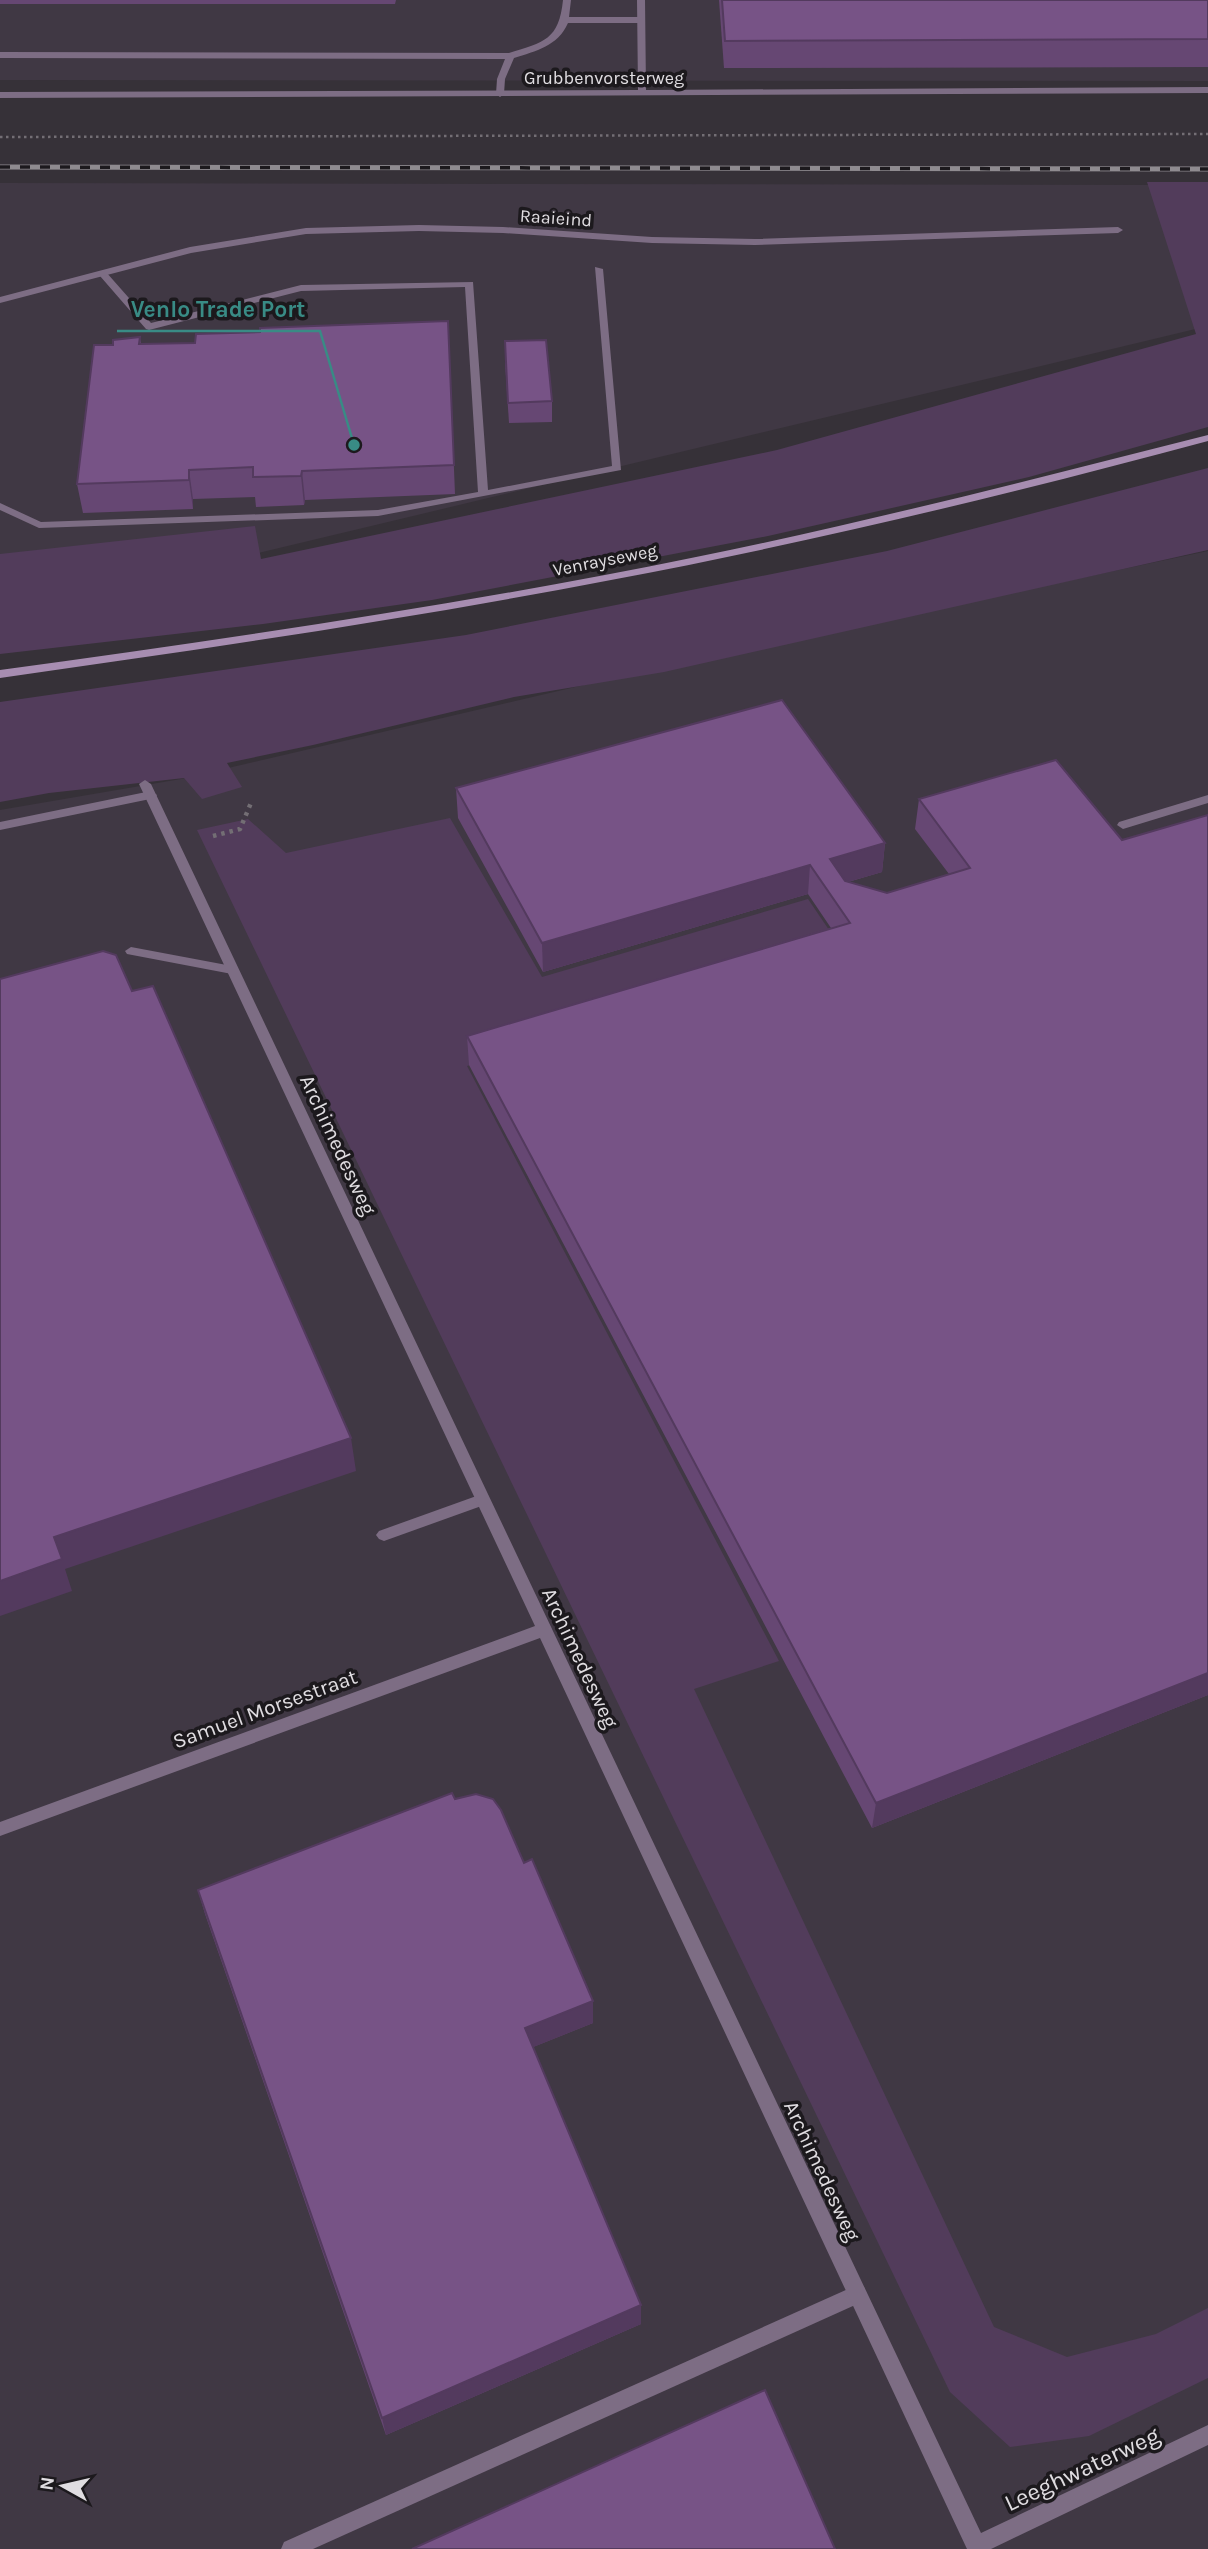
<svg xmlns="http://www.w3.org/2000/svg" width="1208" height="2549" viewBox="0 0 1208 2549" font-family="Karla,sans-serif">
  <rect width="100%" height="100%" fill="#363138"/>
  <g fill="#403844">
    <path d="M0,0H1208V81L0,80Z"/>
    <path d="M0,183L1161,185L1208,326L208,565L0,582Z"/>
    <path d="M1208,551V2549H0V810L181,779L661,667Z"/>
  </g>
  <g fill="#523c5b">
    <path d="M1147,182H1208V427L1029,477L768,536L432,600L263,624L0,654V554L255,526L261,559L777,450L1196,334Z"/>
    <path d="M1208,468V550L664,672L514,697L313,745L227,763L242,787L202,799L184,778L49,793L0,802V702L466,635L887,551Z"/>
    <path d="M450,818L542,977L808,899L844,952L467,1066L779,1661L694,1689L994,2327L1067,2357L1156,2334L1208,2308V2378L1089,2436L1010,2447L950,2392L197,830L248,819L286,853Z"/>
  </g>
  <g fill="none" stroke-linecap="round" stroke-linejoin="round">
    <path stroke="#736e74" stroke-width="2.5" stroke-dasharray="2.5 3.5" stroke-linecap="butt" d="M0,137L1208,134"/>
    <path stroke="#736e74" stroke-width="4.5" stroke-dasharray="3.5 5" stroke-linecap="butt" d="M213,836L240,829L251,803"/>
    <g fill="#7d6d84" fill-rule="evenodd">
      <path d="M563,0H571L569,17H641L645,20L641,23H568C558,46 536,51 514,58L505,79L504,94L500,97L496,94L497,79L505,59L0,58V52L509,53C544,42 559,40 563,0Z"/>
      <path d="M595,267L603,269L621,470L378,516L39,528L0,510V503L41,522L378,510L478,492L465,287L301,291L149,330L146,329L100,276L98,274L103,271L106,272L151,323L301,285L473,282L488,490L612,466Z"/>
      <path d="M151,791L157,795L155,798L0,830V822Z"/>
      <path d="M1208,795V803L1123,829L1117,825L1119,822Z"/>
      <path d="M131,947L232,966L238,970L232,974L127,954L125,951Z"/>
      <path d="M482,1494L487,1496L489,1500L487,1504L384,1541L379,1539L376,1535L379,1531Z"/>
      <path d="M857,2285L864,2287L866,2294L864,2301L313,2549H281L284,2542Z"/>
    </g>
    <g fill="#7d6d84" fill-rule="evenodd">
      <path d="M637,0H645L646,90L1208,87V93L0,98V92L638,90Z"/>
      <path d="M419,225L503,227L652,237L755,239L1118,227L1123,230L1118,233L755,245L652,243L503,233L419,231L306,234L191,253L0,303V297L190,247L306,228Z"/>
      <path d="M145,780L151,784L981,2533L1208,2425V2445L991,2549H967L540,1638L0,1836V1822L535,1626L139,784Z"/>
    </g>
    <path fill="#a78db1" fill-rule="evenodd" d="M1208,435V441C1011,494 812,542 611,580C409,619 204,649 0,678V670C233,638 466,604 696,557C868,522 1038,478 1208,435Z"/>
    <defs>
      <path id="rail" d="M0,167L1208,169"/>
    </defs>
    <use href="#rail" stroke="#8f8b90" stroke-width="5"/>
    <use href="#rail" stroke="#1c191d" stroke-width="3.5" stroke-dasharray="10" stroke-linecap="butt"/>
  </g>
  <g fill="#664773">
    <path d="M0,0H396L395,4H0Z"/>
    <path d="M719,0H1208V67L724,68Z"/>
    <path d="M448,321L455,494L305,500L304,505L256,507L255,497L193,499V509L83,513L77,484L113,345L140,337L141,344L195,343L260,332Z"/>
    <path d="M505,362L552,401V422L509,423Z"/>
    <path d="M456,788L885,843L882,872L848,882L887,893L949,874L915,829L919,799L1122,840L1208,815V1695L872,1828L469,1065L467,1036L831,928L808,894L543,972L458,818Z"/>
    <path d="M455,1799L524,1863L593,2001V2023L533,2047L641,2305V2324L386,2435L205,1914L198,1890Z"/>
  </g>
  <g fill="#533a5e">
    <path d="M189,470L193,499V509L189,480Z"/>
    <path d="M302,471L305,500L304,505L301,476Z"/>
    <path d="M885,843L882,872L827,888L830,859Z"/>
    <path d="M810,865L808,894L543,972L542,943Z"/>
    <path d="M351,1438L356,1471L65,1569L72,1591L0,1616V1581L54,1537Z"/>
    <path d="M1208,1673V1695L872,1828L876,1803Z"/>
    <path d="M593,2001V2023L526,2050L525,2028Z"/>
    <path d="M641,2305V2324L386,2435L382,2418Z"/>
  </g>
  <g fill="#775386" stroke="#533a5e" stroke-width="2">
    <path d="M722,0H1208V39L725,41Z"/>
    <path d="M448,321L454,465L302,471L301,476L253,477V467L189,470V480L77,484L94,345H113V340L140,337L139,344L195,343L196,334L260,332V328Z"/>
    <path d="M546,340L552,401L508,403L505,341Z"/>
    <path d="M782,700L885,843L830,859L845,881L887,893L970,868L919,799L1056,760L1122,840L1208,815V1673L876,1803L467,1036L850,923L810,865L542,943L456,788Z"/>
    <path d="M103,951L116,955L132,991L153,986L351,1438L54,1537L62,1559L0,1581V979Z"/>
    <path d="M452,1793L455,1799L476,1794L493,1799L501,1810L524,1863L532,1859L593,2001L525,2028L641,2305L382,2418L198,1890Z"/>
    <path d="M765,2390L835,2549H412Z"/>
  </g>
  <g text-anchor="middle" stroke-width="7" stroke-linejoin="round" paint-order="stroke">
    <g font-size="18" fill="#e0dde1" stroke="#1c191d">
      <text x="604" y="84">Grubbenvorsterweg</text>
      <text transform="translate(556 218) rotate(4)" y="6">Raaieind</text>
      <text transform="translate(605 560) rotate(-11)" y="6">Venrayseweg</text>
    </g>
    <g font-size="21" fill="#e0dde1" stroke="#1c191d">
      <text transform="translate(338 1145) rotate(65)" y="7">Archimedesweg</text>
      <text transform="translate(580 1658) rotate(65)" y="7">Archimedesweg</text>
      <text transform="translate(265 1709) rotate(-20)" y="7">Samuel Morsestraat</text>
      <text transform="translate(822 2171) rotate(65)" y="7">Archimedesweg</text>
    </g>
    <g font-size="24" fill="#e0dde1" stroke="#1c191d">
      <text transform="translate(1082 2469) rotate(-25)" y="8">Leeghwaterweg</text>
    </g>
  </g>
  <path fill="none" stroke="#398b85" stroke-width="2.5" d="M354 445L320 331H117"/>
  <circle fill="#398b85" stroke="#1c191d" stroke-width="2.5" cx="354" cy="445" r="7"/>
  <g font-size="23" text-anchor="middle" font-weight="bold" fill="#398b85" stroke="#1c191d" stroke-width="7" stroke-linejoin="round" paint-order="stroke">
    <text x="218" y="317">Venlo Trade Port</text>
  </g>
  <g transform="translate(63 2486) rotate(278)" stroke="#1c191d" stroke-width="5" paint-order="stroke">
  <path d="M0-5L12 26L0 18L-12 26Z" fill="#e0dde1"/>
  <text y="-10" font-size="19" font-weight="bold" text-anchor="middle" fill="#e0dde1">N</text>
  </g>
</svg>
